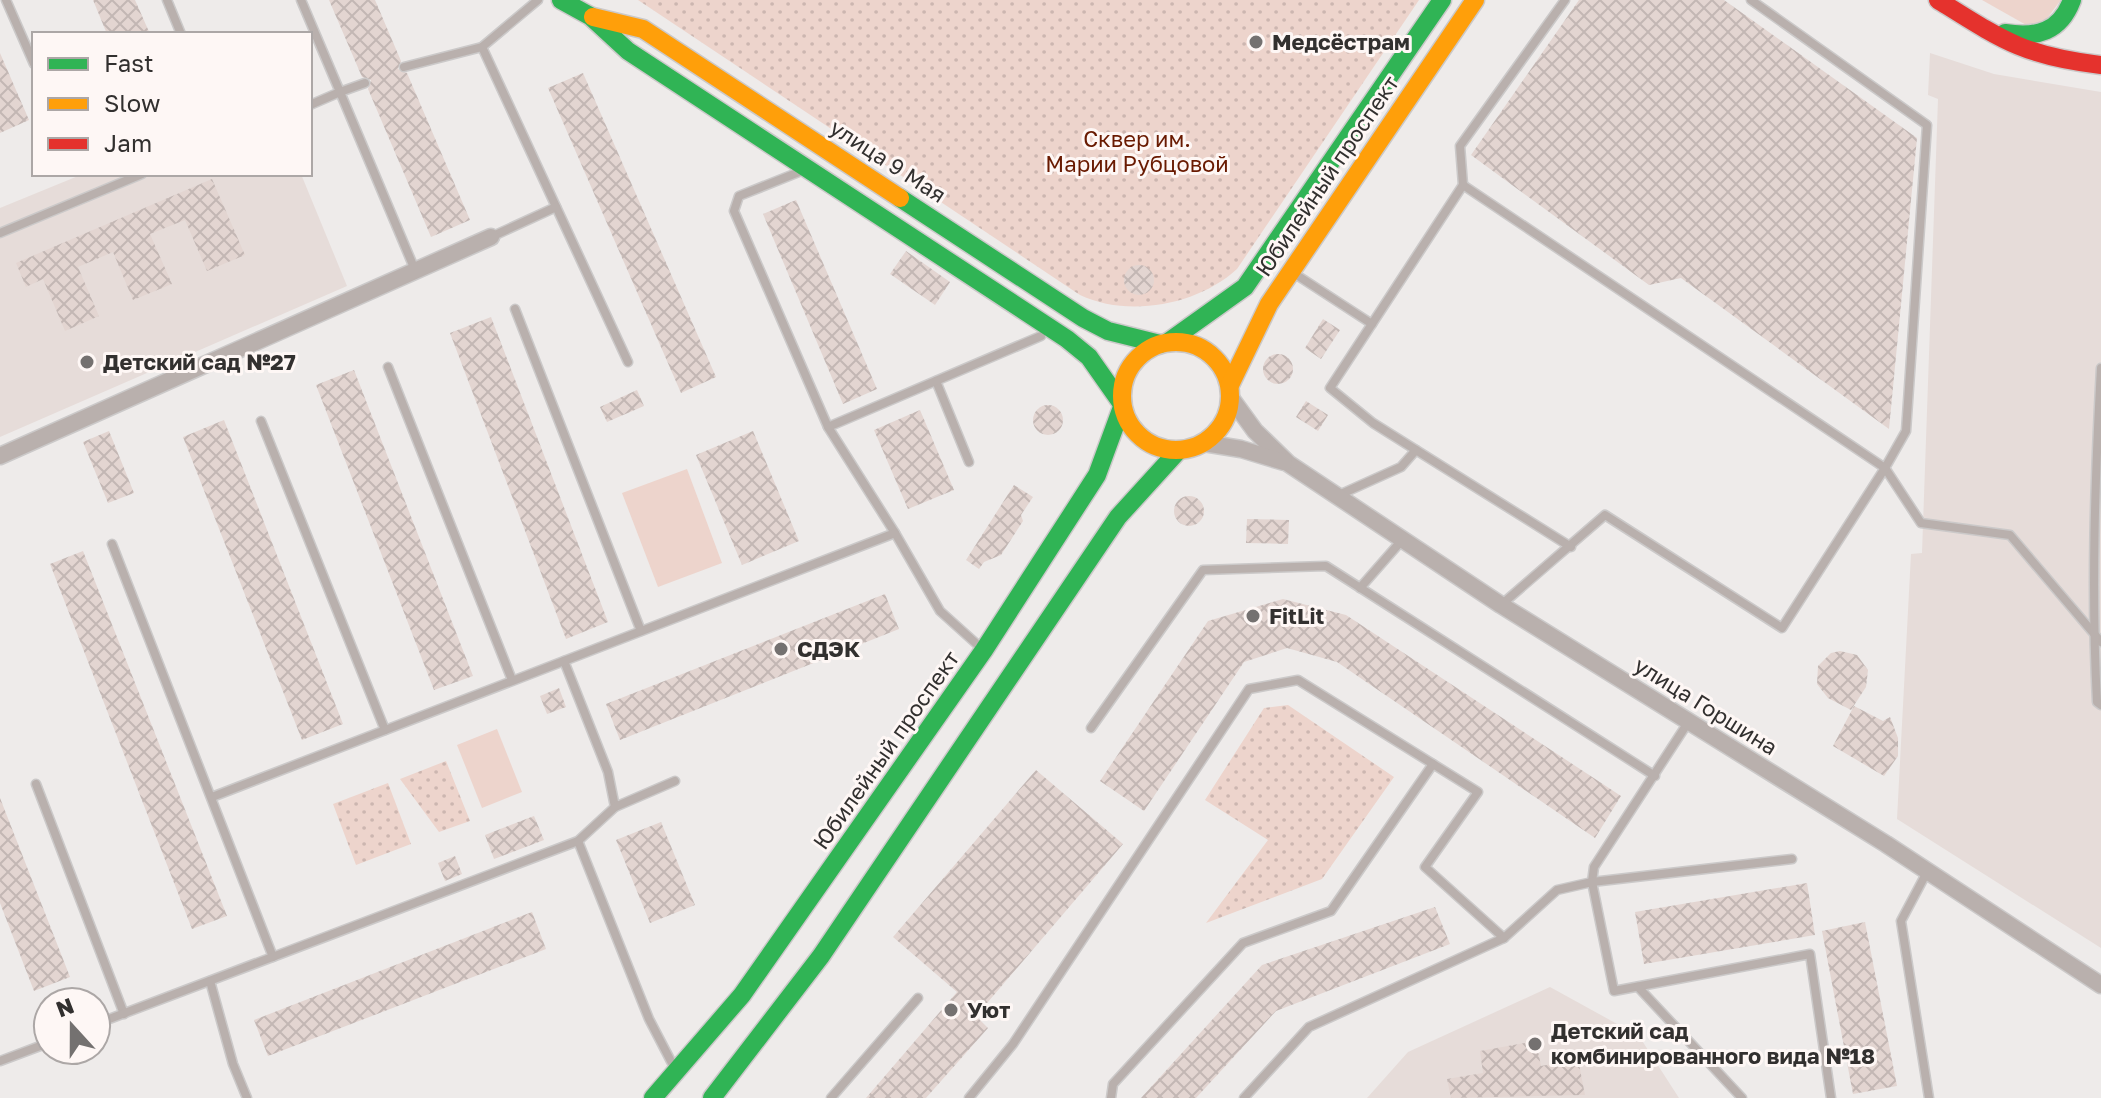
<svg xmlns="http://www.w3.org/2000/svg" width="2101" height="1098" viewBox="0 0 2101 1098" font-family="'Golos Text',sans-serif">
  <defs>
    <pattern id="park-dots" width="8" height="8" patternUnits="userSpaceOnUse" patternTransform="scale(2)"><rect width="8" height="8" fill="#edd4cc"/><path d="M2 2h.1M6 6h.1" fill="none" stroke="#ccb6b0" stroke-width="1.8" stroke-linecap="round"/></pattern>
    <pattern id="building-cross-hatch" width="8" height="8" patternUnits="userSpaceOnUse" patternTransform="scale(2)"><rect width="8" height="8" fill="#e3d5d1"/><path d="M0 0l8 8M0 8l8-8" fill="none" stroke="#c3b7b4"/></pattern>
  </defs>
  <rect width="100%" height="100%" fill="#eeebea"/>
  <g fill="#e6dcd9">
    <path d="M1930,53L1994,74L2101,92V948L1897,819L1911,554L1922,553L1938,99L1928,95Z"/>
    <path d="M83,174H301L347,286L0,437V208Z"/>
    <path d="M1550,987L1639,1036L1679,1098H1367L1408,1052Z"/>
  </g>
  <g fill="#edd4cc">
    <path d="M1982,0H2061L2045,21L2028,26Z"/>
    <path d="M687,469L722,563L658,587L622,493Z"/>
    <path d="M497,729L522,792L482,808L457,745Z"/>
  </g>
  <g fill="url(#park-dots)">
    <path d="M638,0H1419L1237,269C1198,305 1128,318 1080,295Z"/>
    <path d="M1288,705L1394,777L1322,879L1206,923L1268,840L1205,800L1264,708Z"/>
    <path d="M446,761L470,821L439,832L400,779Z"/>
    <path d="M388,783L411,844L356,865L333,804Z"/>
  </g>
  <g fill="url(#building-cross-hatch)">
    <path d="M93,0H135L150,34H107Z"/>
    <path d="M329,0H375L401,61L398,69L407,73L470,220L431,237L368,89L371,80L362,77Z"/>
    <path d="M1579,0H1724L1917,138L1889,429L1681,278L1649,285L1471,155Z"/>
    <path d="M0,53L29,120L0,133Z"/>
    <path d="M583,73L716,377L681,393L548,88Z"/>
    <path d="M212,179L245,255L207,271L185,220L150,234L172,284L133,300L113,252L78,267L99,316L65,331L43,279L26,287L16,263Z"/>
    <path d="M796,200L877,389L843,404L763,214Z"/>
    <path d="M906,251L950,282L935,305L890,274Z"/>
    <circle cx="1139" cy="280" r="15"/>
    <path d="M491,317L608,622L566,639L450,333Z"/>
    <path d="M1323,319L1340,330L1321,359L1305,348Z"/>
    <circle cx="1278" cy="369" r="15"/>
    <path d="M354,370L473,676L434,690L316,385Z"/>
    <path d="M637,390L644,406L607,422L600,407Z"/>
    <path d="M1306,401L1328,415L1318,431L1296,417Z"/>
    <circle cx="1048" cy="420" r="15"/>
    <path d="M920,410L954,490L908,509L874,430Z"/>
    <path d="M224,420L343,724L302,740L183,437Z"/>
    <path d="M109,431L134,493L108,503L83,442Z"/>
    <path d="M753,431L799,541L742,565L696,455Z"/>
    <path d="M1014,485L1033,497L1021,515L1023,521L1001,555L984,562L979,569L966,560Z"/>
    <circle cx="1189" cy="511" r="15"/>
    <path d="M1247,519L1289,520L1288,544L1246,543Z"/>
    <path d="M83,551L227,916L192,929L50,564Z"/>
    <path d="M885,594L899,629L620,740L606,704Z"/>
    <path d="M1283,599L1346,615L1621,796L1595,838L1337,662L1287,648L1244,662L1144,811L1100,781L1208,621Z"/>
    <path d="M1840,651L1857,655L1868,670L1866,687L1851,710L1828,698L1817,684L1818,666L1831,653Z"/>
    <path d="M559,688L566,707L547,714L540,696Z"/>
    <path d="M1854,706L1883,721L1890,717L1898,738V756L1884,776L1833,746Z"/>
    <path d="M1036,770L1123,844L976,1016L988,1028L926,1098H866L957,992L893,937Z"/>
    <path d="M0,798L70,977L34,991L0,903Z"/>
    <path d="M534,816L544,840L494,859L485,835Z"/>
    <path d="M661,822L695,905L650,923L616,840Z"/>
    <path d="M455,856L462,874L445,881L438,863Z"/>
    <path d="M1807,883L1815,935L1644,964L1635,912Z"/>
    <path d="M1435,907L1450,944L1276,1011L1196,1098H1141L1262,965Z"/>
    <path d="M532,912L546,949L268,1056L254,1020Z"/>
    <path d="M1865,922L1897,1086L1853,1094L1822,931Z"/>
    <path d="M1536,1041L1541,1066L1578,1059L1585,1095L1451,1098L1447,1079L1483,1073L1480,1051Z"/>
  </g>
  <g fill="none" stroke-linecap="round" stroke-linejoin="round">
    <defs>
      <g id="lane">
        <path d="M6,0L34,64"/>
        <path d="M167,0L181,34"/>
        <path d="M301,0L340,92L310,105"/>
        <path d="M1751,0L1927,125L1906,431L1885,468L1921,523L2010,535L2101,642"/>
        <path d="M482,47L628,362"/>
        <path d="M404,67L482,47L538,0"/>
        <path d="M365,83L340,92L415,270"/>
        <path d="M804,170L739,196L734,211L828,427L895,533L940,611L980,647"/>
        <path d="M1463,185L1885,468L1782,628L1605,515L1501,605"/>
        <path d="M0,233L142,174"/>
        <path d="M491,237L556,207"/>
        <path d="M1292,272L1372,324"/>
        <path d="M515,309L641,631"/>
        <path d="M388,367L512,680"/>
        <path d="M2101,368C2095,479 2091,590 2097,702L2101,705"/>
        <path d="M936,381L969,462"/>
        <path d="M261,421L385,730"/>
        <path d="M828,427L1041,336"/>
        <path d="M1416,450L1571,547"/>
        <path d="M1339,495L1401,467L1416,450L1373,423L1330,388L1463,185L1460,146L1565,0"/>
        <path d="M112,544L273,957"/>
        <path d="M1360,588L1403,539"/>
        <path d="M564,661L608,772L615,807"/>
        <path d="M1689,721L1594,867L1592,882L1614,991L1810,954L1831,1098"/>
        <path d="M1091,728L1203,570L1326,566L1655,776"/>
        <path d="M36,784L124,1014"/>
        <path d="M212,797L895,533"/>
        <path d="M578,841L649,1019L675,1069"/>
        <path d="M1927,872L1901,921L1929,1098"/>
        <path d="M210,981L233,1064L247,1098"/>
        <path d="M1638,987L1742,1098"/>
        <path d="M96,1024L578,841L615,807L675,781"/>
        <path d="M0,1061L48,1043"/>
        <path d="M831,1098L918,998"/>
        <path d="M969,1098L1013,1044L1249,689L1298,680L1478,792L1425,867L1504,938"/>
        <path d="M1111,1098L1113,1084L1243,943L1331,911L1433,764"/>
        <path d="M1244,1098L1309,1027L1504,938L1557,890L1592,882L1792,859"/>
      </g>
      <g id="street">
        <path d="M1231,398L1255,431L1289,464L1501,605L1886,844L2101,985"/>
        <path d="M1204,443L1241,449L1284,462"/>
        <path d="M0,456L491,237"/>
      </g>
      <g id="fast">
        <path d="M561,0L590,16L628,51L1067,339L1089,357L1122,404"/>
        <path d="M2005,33C2037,38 2060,32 2072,0"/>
        <path d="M900,198L1083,318L1108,331L1160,344"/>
        <path d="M1168,342L1245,287L1442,0"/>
        <path d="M653,1098L742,995L984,650L1097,475L1122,407"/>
        <path d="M712,1098L821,956L1118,517L1178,451"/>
      </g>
      <g id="slow">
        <path d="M593,17L643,29L900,198"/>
        <circle cx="1176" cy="396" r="54"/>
        <path d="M1230,385L1269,304L1475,0"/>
      </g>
      <path id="jam" d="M1938,0C2002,40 2024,56 2101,65"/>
    </defs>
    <use href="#lane" stroke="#cbc9c9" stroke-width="11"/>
    <use href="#street" stroke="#cbc9c9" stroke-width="19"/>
    <use href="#fast" stroke="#cbc9c9" stroke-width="21"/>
    <use href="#slow" stroke="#cbc9c9" stroke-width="21"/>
    <use href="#jam" stroke="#cbc9c9" stroke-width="21"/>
    <use href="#lane" stroke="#b9b0ad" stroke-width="8"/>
    <use href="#street" stroke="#b9b0ad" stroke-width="16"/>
    <use href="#fast" stroke="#30b455" stroke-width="18"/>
    <use href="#slow" stroke="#ff9f0a" stroke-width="18"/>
    <use href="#jam" stroke="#e5322d" stroke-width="18"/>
  </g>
  <g fill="#747170" stroke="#fef7f5" stroke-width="3">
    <circle cx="1256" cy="42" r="8"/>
    <circle cx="87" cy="362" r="8"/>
    <circle cx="1253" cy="616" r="8"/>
    <circle cx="781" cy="649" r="8"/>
    <circle cx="951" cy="1010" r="8"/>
    <circle cx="1535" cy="1044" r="8"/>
  </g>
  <g text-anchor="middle" stroke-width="6" stroke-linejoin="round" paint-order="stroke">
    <g font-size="22" font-weight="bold" fill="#32302f" stroke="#fef7f5" text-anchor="start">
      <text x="1272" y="50">Медсёстрам</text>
      <text x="103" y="370">Детский сад №27</text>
      <text x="1269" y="624">FitLit</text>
      <text x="797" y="657">СДЭК</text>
      <text x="967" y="1018">Уют</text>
      <text x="1551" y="1039">Детский сад<tspan x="1551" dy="25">комбинированного вида №18</tspan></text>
    </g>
    <g font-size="22" fill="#691a01" stroke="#fef7f5">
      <text x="1137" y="147">Сквер им.<tspan x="1137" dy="25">Марии Рубцовой</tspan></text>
    </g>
    <g font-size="22" fill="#32302f" stroke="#fef7f5">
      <text transform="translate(888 161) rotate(33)" y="8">улица 9 Мая</text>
      <text transform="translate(1327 176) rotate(-56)" y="8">Юбилейный проспект</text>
      <text transform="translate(1706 706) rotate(32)" y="8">улица Горшина</text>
      <text transform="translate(886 750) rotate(-55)" y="8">Юбилейный проспект</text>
    </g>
  </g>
  <rect x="32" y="32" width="280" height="144" fill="#fef7f5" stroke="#aca7a6" stroke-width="2"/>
  <rect x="48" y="58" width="40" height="12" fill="#30b455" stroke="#aca7a6" stroke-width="2"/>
  <text x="104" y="72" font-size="24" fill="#32302f">Fast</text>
  <rect x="48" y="98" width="40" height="12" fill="#ff9f0a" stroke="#aca7a6" stroke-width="2"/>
  <text x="104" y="112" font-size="24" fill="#32302f">Slow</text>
  <rect x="48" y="138" width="40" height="12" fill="#e5322d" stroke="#aca7a6" stroke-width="2"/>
  <text x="104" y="152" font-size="24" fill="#32302f">Jam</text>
  <g transform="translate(72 1026) rotate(339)"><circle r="38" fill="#fef7f5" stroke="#aca7a6" stroke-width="2"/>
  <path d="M0-6L14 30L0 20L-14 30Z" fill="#747170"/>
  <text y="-12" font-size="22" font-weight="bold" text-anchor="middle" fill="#32302f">N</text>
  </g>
</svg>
